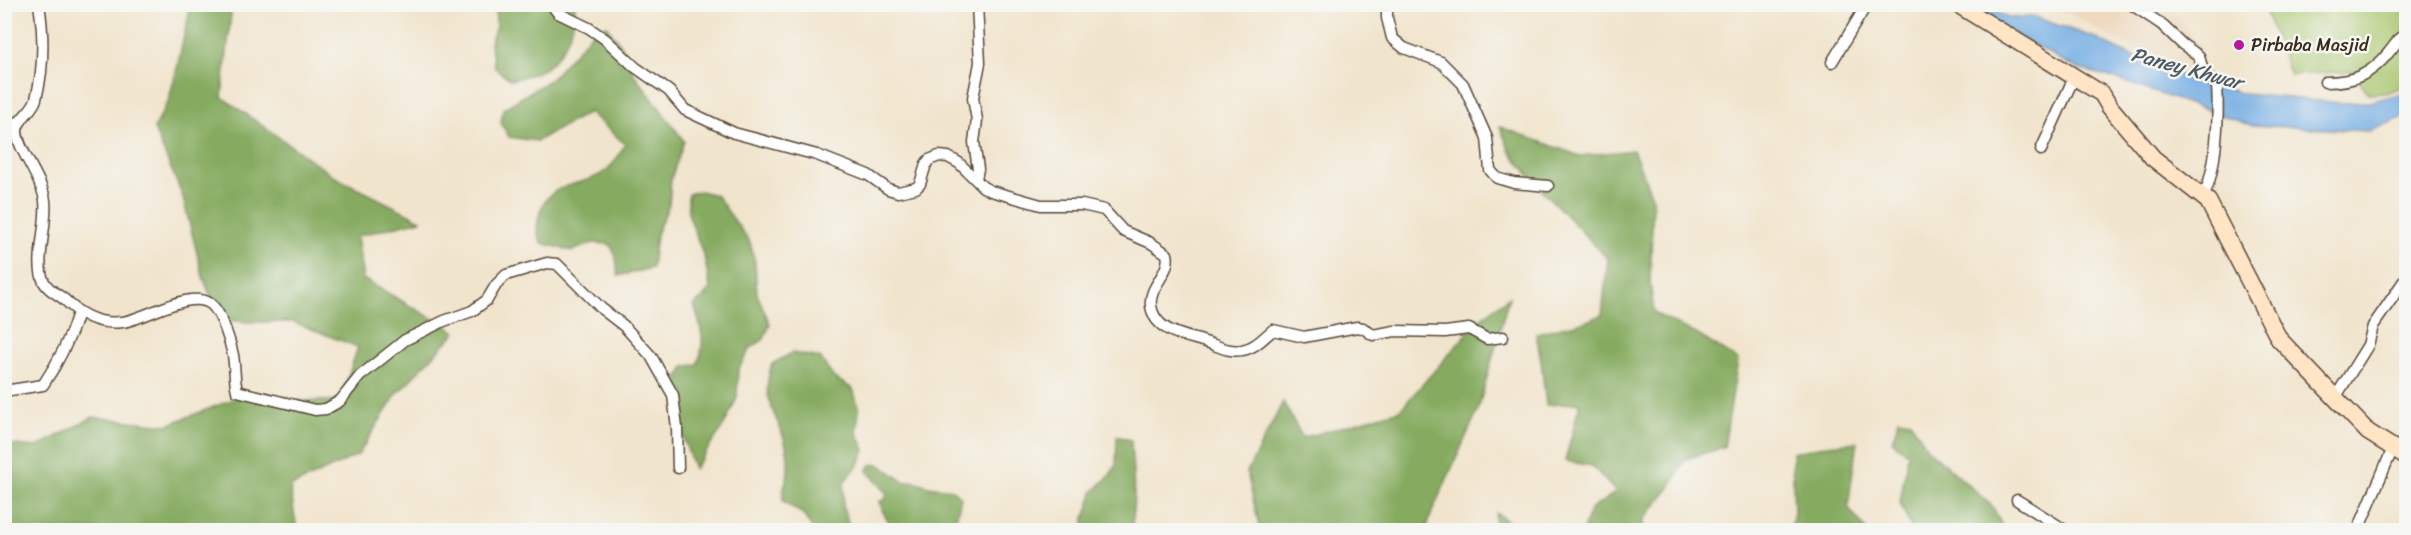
<svg xmlns="http://www.w3.org/2000/svg" width="2411" height="535" viewBox="0 0 2411 535" font-family="Sriracha,sans-serif">
  <rect width="100%" height="100%" fill="#f6f6f2"/>
  <filter id="ink" filterUnits="userSpaceOnUse"><feTurbulence type="fractalNoise" baseFrequency=".0167" numOctaves="2"/><feDisplacementMap in="SourceGraphic" scale="12" xChannelSelector="R" yChannelSelector="G"/><feConvolveMatrix kernelMatrix="1 2 1 2 8 2 1 2 1" color-interpolation-filters="sRGB"/></filter>
  <filter id="wash" filterUnits="userSpaceOnUse"><feTurbulence type="fractalNoise" baseFrequency=".008" numOctaves="4" result="noise"/><feDisplacementMap in="SourceGraphic" scale="24" xChannelSelector="R" yChannelSelector="G"/><feGaussianBlur stdDeviation="1.35" result="paint"/><feColorMatrix in="noise" values="0 0 0 0 0 0 0 0 0 0 0 0 0 0 0 0 0 1.4 0 .05"/><feComposite in="paint" operator="in"/></filter>
  <g filter="url(#wash)">
    <rect width="100%" height="100%" fill="#f1e4cc"/>
    <path fill="#eed7bb" d="M2041,5H2168L2200,46L2194,76L2120,42L2071,14Z"/>
    <path fill="#a9c66d" stroke="#727846" stroke-width="1.5" d="M2263,5H2406V86L2385,93L2369,94L2352,71L2290,75Z"/>
    <g fill="#86ab60" stroke="#606a3f" stroke-width="1.5">
      <path d="M184,5H232L222,97L335,177L421,220L357,236L363,279L456,332L396,395L358,455L290,487L297,530H5L4,444L37,447L93,417L167,425L247,394L277,401H340L358,347L293,322H246L220,319L203,277L182,194L154,129L169,99L177,68L189,14Z"/>
      <path d="M495,5H575C576,28 564,51 547,67C539,74 521,77 511,80L495,68L490,43L496,26Z"/>
      <path d="M606,25L621,45L634,74L684,141L671,179L669,205L656,234L652,268L618,276L616,257L610,244L593,243L572,251L542,243C536,233 536,223 540,212C551,177 587,189 609,168C615,162 621,152 625,144L589,112L537,141L509,137L501,123L503,109L551,79L592,33Z"/>
      <path d="M1500,127L1580,156L1633,150L1653,199L1650,282L1654,313L1698,335L1738,360L1724,447L1686,459L1669,489L1644,519L1642,530H1583L1590,510L1616,492L1592,466L1565,461L1580,403L1546,405L1541,360L1536,333L1584,322L1602,315L1608,259L1537,185L1510,151Z"/>
      <path d="M700,191L716,195L750,242L755,262L757,294L770,324L764,339L750,349L738,370L737,398L723,427L694,469L679,425L678,378L685,366L697,365C707,343 701,327 694,305L703,298L710,288L705,260L688,213V194Z"/>
      <path d="M1509,297L1478,410L1432,512L1426,530H1260L1247,472L1283,402L1303,438L1400,410L1479,320Z"/>
      <path d="M792,353L820,358L834,378L853,389L859,408L857,432L865,450L859,464L844,482L843,508L851,530H813L803,514L783,501C782,491 784,487 787,478C789,470 788,453 786,445C777,411 759,402 772,364Z"/>
      <path d="M1899,419L1910,421L1928,449L1993,507L2004,530H1912L1900,503L1908,454L1892,441Z"/>
      <path d="M1117,436L1131,440L1134,492L1132,530H1086L1084,522L1093,492L1110,475L1116,465Z"/>
      <path d="M1857,442L1848,507L1866,530H1790L1794,513L1792,453L1827,445Z"/>
      <path d="M879,464L905,482C917,479 923,486 934,487C949,489 950,486 961,498L955,523L961,530H893L882,510L880,501L885,500L887,493L867,471L871,465Z"/>
      <path d="M1496,513L1521,530H1493Z"/>
    </g>
    <path fill="#74ade4" stroke="#586c81" stroke-width="1.5" d="M1960,5H1985L2007,18L2034,17L2092,37L2155,67L2244,94L2340,103L2370,102L2406,92V116L2370,131L2251,125L2107,76L2078,69Z"/>
  </g>
  <g filter="url(#ink)">
    <g fill="none" stroke-linecap="round" stroke-linejoin="round">
      <defs>
        <g id="street">
          <path d="M39,4C44,36 44,68 36,99C33,111 18,118 17,130C16,148 43,179 45,201C48,224 34,263 44,282C49,291 58,294 65,300C80,315 99,325 122,322C144,320 193,287 212,305C222,315 230,341 233,355C235,367 234,379 237,391L315,410L326,409L340,401L360,376L405,340L444,321L472,311L487,300L496,285L506,275L547,263L557,264L602,309L624,326L651,356L673,395L677,428L678,468"/>
          <path d="M551,4L558,13L589,28L605,39L635,67L669,91L685,110L734,133L817,155L868,175L888,189L898,192L916,188L920,184L926,164L929,160L939,156L948,157L959,163L983,187L991,191L1041,205H1082L1104,210L1123,231L1151,243L1167,254C1172,272 1148,286 1151,306C1155,331 1182,335 1202,341C1215,344 1228,353 1242,350C1255,348 1263,338 1273,330L1304,337L1357,327L1363,328L1373,335L1395,331L1445,332L1469,329L1487,339L1503,337"/>
          <path d="M1387,4V18L1392,38L1404,48L1441,62L1463,84L1487,138L1490,170L1497,178L1514,183L1548,186"/>
          <path d="M2131,4L2161,24L2182,44L2199,56L2204,75L2217,84C2219,116 2217,169 2203,197"/>
          <path d="M1832,62L1867,4"/>
          <path d="M2325,82C2354,82 2371,75 2390,51C2396,44 2398,38 2406,35"/>
          <path d="M4,127L21,121"/>
          <path d="M2041,150L2075,75"/>
          <path d="M976,179L978,169L974,142L977,120L973,98L980,63L977,4"/>
          <path d="M4,391L43,385C59,361 70,340 78,313"/>
          <path d="M2335,398L2368,345L2373,326L2406,278"/>
          <path d="M2017,500L2065,530"/>
          <path d="M2358,530L2393,448"/>
        </g>
        <path id="secondary" d="M1957,4L2102,94L2109,106L2153,158L2208,201L2279,339L2368,432L2406,456"/>
      </defs>
      <use href="#street" stroke="#564638" stroke-width="13"/>
      <use href="#secondary" stroke="#564638" stroke-width="19"/>
      <use href="#street" stroke="#fff" stroke-width="10"/>
      <use href="#secondary" stroke="#ffe4c6" stroke-width="16"/>
    </g>
  </g>
  <circle fill="#b5179e" stroke="#f6f6f2" stroke-width="2" cx="2239" cy="45" r="6"/>
  <g text-anchor="middle" stroke-width="5" stroke-linejoin="round" paint-order="stroke">
    <g font-size="18" fill="#3b2a1e" stroke="#f6f6f2" text-anchor="start">
      <text x="2251" y="51">Pirbaba Masjid</text>
    </g>
    <g font-size="20" font-style="italic" fill="#4f5863" stroke="#f6f6f2">
      <text transform="translate(2187 68) rotate(15)" y="7">Paney Khwar</text>
    </g>
  </g>
  <rect width="2411" height="535" fill="none" stroke="#f6f6f2" stroke-width="24"/>
</svg>
